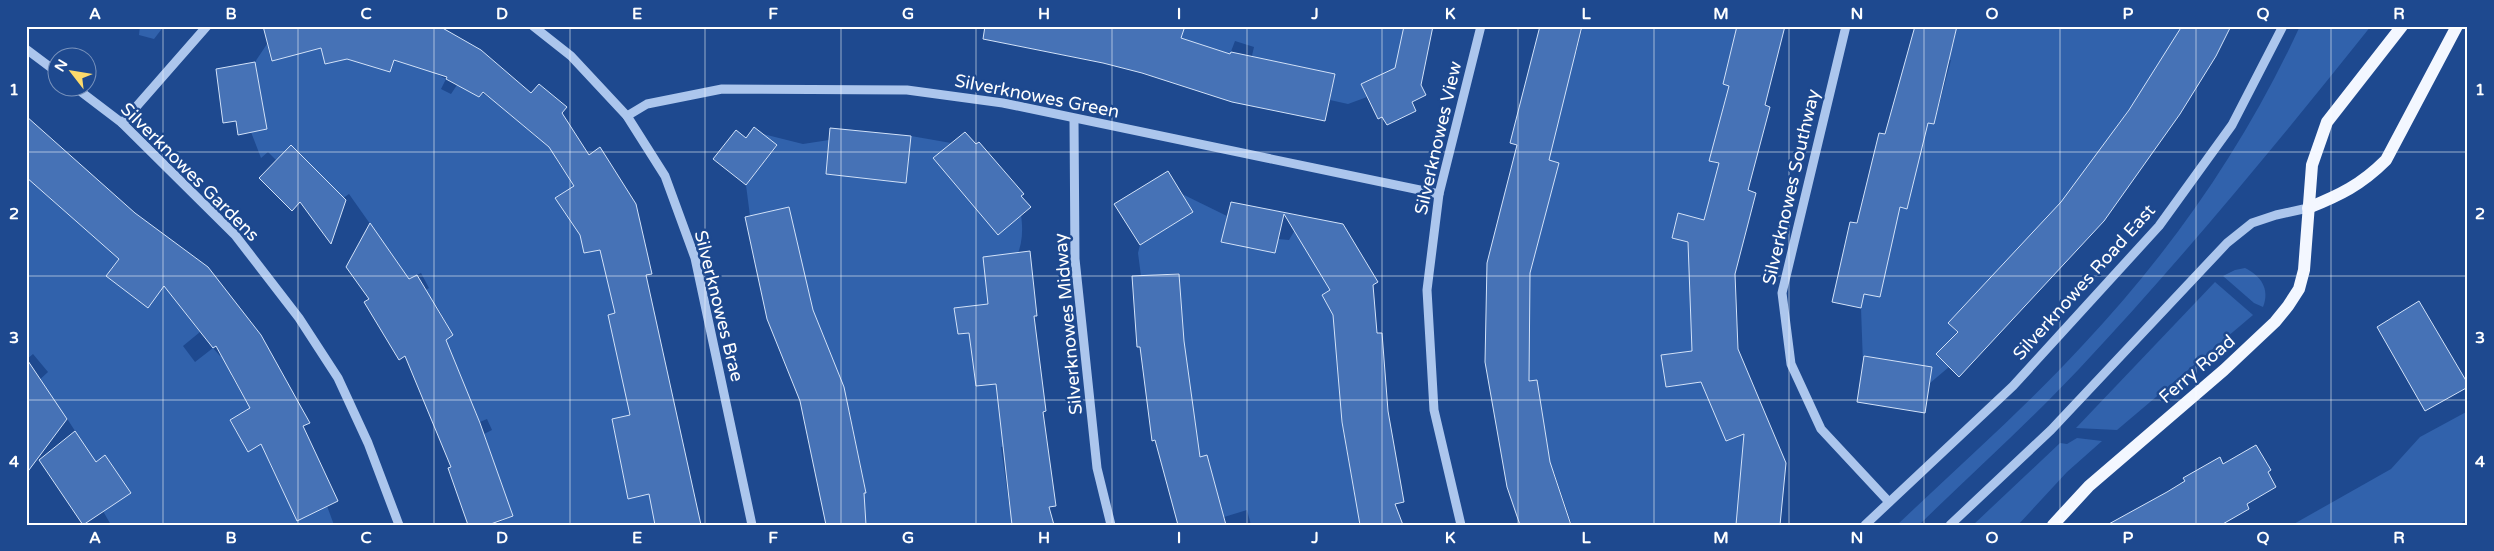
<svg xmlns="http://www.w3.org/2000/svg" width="2494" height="551" viewBox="0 0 2494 551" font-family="'Varela Round',sans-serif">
  <rect width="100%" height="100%" fill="#1e498f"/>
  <g fill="#3162ac" fill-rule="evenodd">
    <path d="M140,26H164L154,39L139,35Z"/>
    <path d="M338,26L374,67L390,72L394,60L435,73L446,79L441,89L451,94L457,85L479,97L482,93L502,106L501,107L539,139L571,149L556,159L574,186L584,253L600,250L638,308L608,315L625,391L653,385L631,415L612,420L619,451L641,464L622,469L628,499L660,492L655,525H493L513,516L484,434L492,430L487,419L480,422L455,363L436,345L453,335L436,305L417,295L429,288L421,273L409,279L349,194L329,208L291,146L276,160L268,152L261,158L251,132L267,129L255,62L267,44L271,61L321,48L325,64L346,59Z"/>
    <path d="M1185,26H1404L1402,38L1428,52L1361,84L1367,97L1348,104L1330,100L1335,74L1270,60L1247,77L1254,47L1235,41L1230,54L1181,38Z"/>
    <path d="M1583,26H1737L1723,84L1751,91L1726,96L1709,161L1738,169L1733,186L1714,181L1704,220L1678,213L1672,238L1715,250L1702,383L1726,441L1758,429L1736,525H1572L1554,472L1527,481L1548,449L1537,380L1513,384L1529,355L1530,284H1510L1531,268L1559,163L1535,157L1565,50L1576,53ZM1691,351L1696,382L1666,387L1661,355Z"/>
    <path d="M1957,26H2185L2128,111L2001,286L1991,277L1948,323L1957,332L1936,355L1949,367L1930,383L1932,367L1865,356L1863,364L1861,308L1864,294L1880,297L1894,232L1905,117L1934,124L1951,60L1924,53L1928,40L1953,45Z"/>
    <path d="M2300,26H2371C2277,144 2182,259 2079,369C2028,423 1972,473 1919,525H1897C1959,466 2024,409 2082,346C2172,250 2245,146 2300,26Z"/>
    <path d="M763,134L803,144L829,140L826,174L906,183L911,136L951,143L940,154L1021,215C1027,255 1008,272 988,304L954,308L958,334L991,330L992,340L970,343L976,386L996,384L1000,417L1025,443L1001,447L1010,511L1027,510L1029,525H866V520L836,499L866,492L846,396L810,303L789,207L750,216L746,185L777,146Z"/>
    <path d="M26,147L35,185L95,238L131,243L106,276L202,287L179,305L200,332L183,346L195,362L213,348L220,356L243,338L257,360L231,375L250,408L230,421L248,452L267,441L269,462L297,520L327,506L334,525H111L103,511L130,493L106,456L95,462L66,417L35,384L48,372L33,354L26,360Z"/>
    <path d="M1182,194L1227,216L1222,242L1275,253L1278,239L1289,240L1303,216L1327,234L1330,290L1322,295L1331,311L1357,295V415L1341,418L1355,498L1380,513L1353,525H1251L1247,510L1224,517L1207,455L1178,463L1197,434L1184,343L1179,273L1141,276L1138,253L1140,245L1193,212Z"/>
    <path d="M2245,268C2261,276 2270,289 2263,307L2254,303L2223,276L2235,270Z"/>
    <path d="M2215,282L2253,315L2117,430L2076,428Z"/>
    <path d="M2468,411V519L2458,525H2292L2391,469L2420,437Z"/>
    <path d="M2077,438L2102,441L2067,472L2018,525H1973L2060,443L2067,444Z"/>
  </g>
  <g fill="#4672b6" stroke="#d2e2f9">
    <path d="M263,26H439L481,50L531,93L539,84L567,107L562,113L589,155L600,147L636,204L652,274L646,275L701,525H655L649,494L628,499L612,419L630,415L608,315L615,313L600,250L584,253L580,235L555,198L574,186L549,147L483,92L479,97L446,79L447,77L394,60L390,72L347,59L325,64L321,48L272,61Z"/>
    <path d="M985,26H1185L1181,38L1230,54L1231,52L1335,74L1325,121L1232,102L1142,73L1103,63L983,39Z"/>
    <path d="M1404,26H1433L1421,85L1426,95L1412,102L1416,111L1387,125L1382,117L1378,119L1361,84L1395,68Z"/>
    <path d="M1540,26H1582L1549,160L1559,163L1530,273L1529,381L1537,380L1550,462L1571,525H1520L1507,487L1485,362L1487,263L1517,145L1510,143Z"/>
    <path d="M1737,26H1785L1765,105L1770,107L1748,190L1756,193L1735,274L1738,349L1786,463L1780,525H1736L1744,434L1726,441L1701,382L1666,387L1661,355L1692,351L1688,242L1672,238L1678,213L1704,220L1719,163L1709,161L1729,86L1723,84Z"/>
    <path d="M1915,26H1957L1934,124L1928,123L1907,209L1900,207L1880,297L1864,294L1861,308L1832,302L1850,222L1857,223L1879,133L1885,134Z"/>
    <path d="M2182,26H2231L2216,56L2180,114L2104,221L1959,377L1936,354L1958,332L1948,323L2061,202L2129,110Z"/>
    <path d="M255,62L267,129L238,135L236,121L223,123L216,69Z"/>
    <path d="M26,116L135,213L208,267L261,335L301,407L310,423L303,426L338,501L297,521L261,444L248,452L230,420L250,408L216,346L213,348L164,286L148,308L106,276L119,259L26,177Z"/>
    <path d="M754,127L777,145L746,185L713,159L736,130L746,138Z"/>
    <path d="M830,128L911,136L906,183L826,174Z"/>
    <path d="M965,132L976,144L979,142L1024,194L1021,196L1031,207L998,235L933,158Z"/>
    <path d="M291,145L346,200L331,244L300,202L292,211L259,178Z"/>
    <path d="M1168,171L1193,212L1140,245L1114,204Z"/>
    <path d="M1231,202L1343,224L1378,282L1373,285L1377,333H1382L1388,411L1404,502L1395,504L1403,525H1360L1342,422L1333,315L1322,295L1330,290L1284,214L1275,253L1221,242Z"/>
    <path d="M789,207L813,310L844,387L866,493H864L866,525H826L800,401L767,319L745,217Z"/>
    <path d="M370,223L409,279L417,275L453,335L446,340L480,423L513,516L488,525H468L448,468L451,467L405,356L399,360L364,302L369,299L346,267Z"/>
    <path d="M1030,251L1037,316H1034L1046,411L1043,412L1056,506L1049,507L1054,525H1012L996,384L976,386L969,333L958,334L954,308L988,304L983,257Z"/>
    <path d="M1179,274L1184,341L1200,457L1207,455L1226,525H1178L1155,440L1152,441L1140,347H1137L1132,276Z"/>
    <path d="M2419,301L2468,384V387L2425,411L2377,327Z"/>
    <path d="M1864,356L1932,367L1925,413L1857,402Z"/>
    <path d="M26,358L67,419L26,474Z"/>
    <path d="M75,431L96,462L105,455L131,493L83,525L39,460Z"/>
    <path d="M2256,445L2271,470L2268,472L2276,487L2247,504L2249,509L2221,525H2107L2167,492L2185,481L2183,478L2220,457L2223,464Z"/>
  </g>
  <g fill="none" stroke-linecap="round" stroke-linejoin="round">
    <g stroke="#acc6ed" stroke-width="9">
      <path d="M533,26L571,56L627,116L665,176L695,258L752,525"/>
      <path d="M1846,26L1782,293L1791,364L1821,429L1889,502"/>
      <path d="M26,49L58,73"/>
      <path d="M76,88L122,123L235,235L299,318L338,378L368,443L399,525"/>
      <path d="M627,116L647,104L722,89L907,90L1003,103L1439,194"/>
      <path d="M1074,119L1075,259L1097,468L1111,525"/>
      <path d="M122,123L207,26"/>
      <path d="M1461,525L1434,410L1427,290L1439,194L1481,26"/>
      <path d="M1865,525L2013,386L2159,226L2232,125L2283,26"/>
      <path d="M1950,525L2051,430L2227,243L2252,223L2276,215L2308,208"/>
    </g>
    <g stroke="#f3f7ff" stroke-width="12">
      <path d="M2308,208C2340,195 2361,185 2386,160L2457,26"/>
      <path d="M2053,525L2089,486L2224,370L2275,322L2288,306L2299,289L2304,270L2312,165L2327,122L2402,26"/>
    </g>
  </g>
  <path fill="none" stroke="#fff" stroke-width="1" stroke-opacity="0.55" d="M163,26V525M298,26V525M434,26V525M570,26V525M705,26V525M841,26V525M976,26V525M1112,26V525M1247,26V525M1382,26V525M1518,26V525M1654,26V525M1789,26V525M1924,26V525M2060,26V525M2196,26V525M2331,26V525M26,152H2468M26,276H2468M26,400H2468"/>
  <g text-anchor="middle" stroke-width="5" stroke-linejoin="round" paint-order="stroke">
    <g font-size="18" fill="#fff" stroke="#1e498f">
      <text transform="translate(1037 96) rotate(11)" y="6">Silverknowes Green</text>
      <text transform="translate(1438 138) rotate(-77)" y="6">Silverknowes View</text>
      <text transform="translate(190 172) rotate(45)" y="6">Silverknowes Gardens</text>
      <text transform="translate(1791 187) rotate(-77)" y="6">Silverknowes Southway</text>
      <text transform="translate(2084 282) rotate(-48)" y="6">Silverknowes Road East</text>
      <text transform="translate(719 306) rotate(76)" y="6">Silverknowes Brae</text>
      <text transform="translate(1068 324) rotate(-95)" y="6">Silverknowes Midway</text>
      <text transform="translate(2197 369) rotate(-41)" y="6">Ferry Road</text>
    </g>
  </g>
  <rect width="2494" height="551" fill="none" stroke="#1e498f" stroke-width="55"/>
  <g transform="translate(72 72) rotate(301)"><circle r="24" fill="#1e498f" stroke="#7892bc"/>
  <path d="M0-4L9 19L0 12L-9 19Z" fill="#fcda6c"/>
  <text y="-8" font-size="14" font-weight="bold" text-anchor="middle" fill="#ffffff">N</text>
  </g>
  <rect x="28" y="28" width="2438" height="496" fill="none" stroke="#fff" stroke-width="2"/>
  <g font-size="16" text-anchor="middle" font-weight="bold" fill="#fff">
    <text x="95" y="19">A</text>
    <text x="231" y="19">B</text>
    <text x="366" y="19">C</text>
    <text x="502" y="19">D</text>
    <text x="637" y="19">E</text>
    <text x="773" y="19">F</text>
    <text x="908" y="19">G</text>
    <text x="1044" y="19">H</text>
    <text x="1179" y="19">I</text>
    <text x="1315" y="19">J</text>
    <text x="1450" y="19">K</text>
    <text x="1586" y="19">L</text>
    <text x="1721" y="19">M</text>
    <text x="1857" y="19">N</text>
    <text x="1992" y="19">O</text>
    <text x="2128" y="19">P</text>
    <text x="2263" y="19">Q</text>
    <text x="2399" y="19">R</text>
    <text x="14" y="95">1</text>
    <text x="2480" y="95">1</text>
    <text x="14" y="219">2</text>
    <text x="2480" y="219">2</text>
    <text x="14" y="343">3</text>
    <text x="2480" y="343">3</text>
    <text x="14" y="467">4</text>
    <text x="2480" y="467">4</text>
    <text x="95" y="543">A</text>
    <text x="231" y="543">B</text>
    <text x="366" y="543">C</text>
    <text x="502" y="543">D</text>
    <text x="637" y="543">E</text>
    <text x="773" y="543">F</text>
    <text x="908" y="543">G</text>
    <text x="1044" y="543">H</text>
    <text x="1179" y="543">I</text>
    <text x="1315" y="543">J</text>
    <text x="1450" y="543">K</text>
    <text x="1586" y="543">L</text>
    <text x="1721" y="543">M</text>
    <text x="1857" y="543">N</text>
    <text x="1992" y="543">O</text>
    <text x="2128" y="543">P</text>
    <text x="2263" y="543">Q</text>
    <text x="2399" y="543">R</text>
  </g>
</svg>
